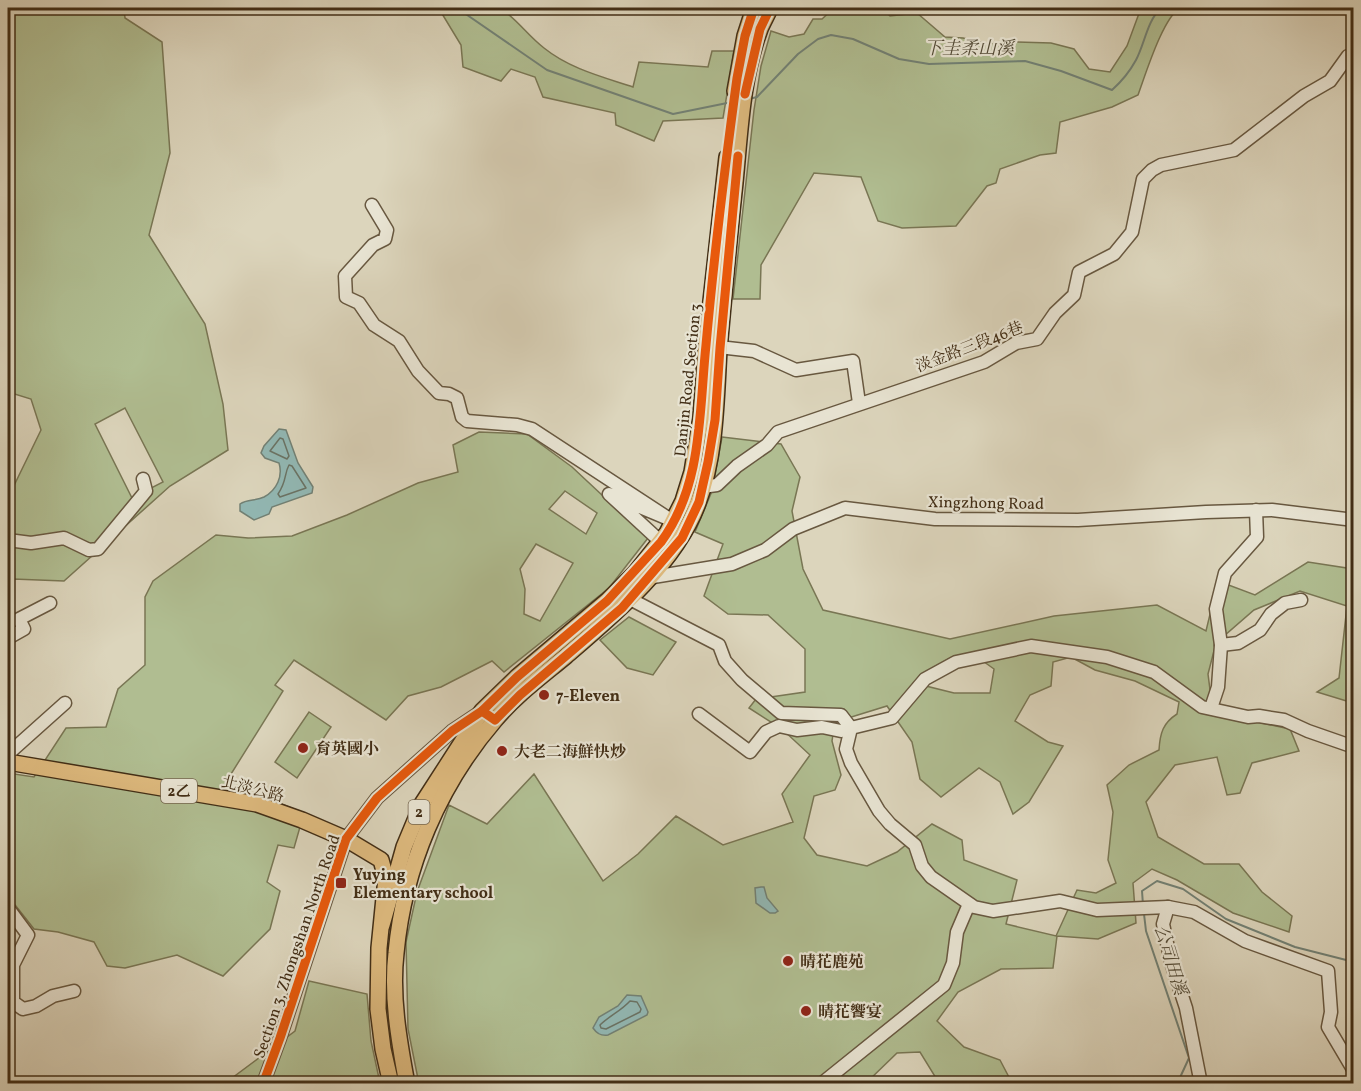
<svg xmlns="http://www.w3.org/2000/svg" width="1361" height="1091" viewBox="0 0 1361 1091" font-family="Vollkorn,'Noto Serif TC',serif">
  <rect width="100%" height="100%" fill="#dcd5bc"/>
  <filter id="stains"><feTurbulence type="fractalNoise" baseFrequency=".00333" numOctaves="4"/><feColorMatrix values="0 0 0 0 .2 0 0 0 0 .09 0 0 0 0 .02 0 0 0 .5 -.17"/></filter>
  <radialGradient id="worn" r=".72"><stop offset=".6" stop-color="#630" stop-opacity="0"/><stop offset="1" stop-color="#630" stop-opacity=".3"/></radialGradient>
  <g fill="#b0bd91" stroke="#797654" stroke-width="1.5" fill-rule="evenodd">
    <path d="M8,8H124L125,18L162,42L170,153L149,235L205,324L223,404L228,450L170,486L64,581L13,579L8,581V498L41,430L31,399L8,392ZM125,408L163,482L132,498L95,424Z"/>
    <path d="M414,8H500C517,19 528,36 544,48C570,69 603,77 633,87L639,62L708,67L712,51H734L723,118L663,121L654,141L616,125L615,113L543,97L535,77L511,69L501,81L463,67L461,45L441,12Z"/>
    <path d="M834,8H882L890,16L917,13L945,37L963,38L987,44L1017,42L1051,43L1074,49L1089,69L1110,72L1127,46L1141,8H1181C1164,14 1145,76 1138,95L1112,107L1060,122L1056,153L1040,155L1000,169L996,183L987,186L956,226L902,228L878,221L861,177L814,173L761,265L760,299H733L754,110L761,66L771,31L789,37L804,34L813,19H822Z"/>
    <path d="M479,432L527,434L572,467L648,538L609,588L504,672L492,661L441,687L408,696L386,720L294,660L275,685L283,691L221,790L264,797L304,813L294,848L278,845L267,882L280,891L270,929L223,976L177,955L125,968L107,966L94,942L58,932L34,929L8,896V773L34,777L66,728L106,727L118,689L145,665V597L153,581L216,535L248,538L292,536L347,515L418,483L458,472L453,445ZM565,491L597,513L586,534L549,509ZM536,544L573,563L540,621L524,614L525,589L520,569Z"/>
    <path d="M722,437L781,444L800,477L792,511L803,569L823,610L950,639L1054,616L1157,605L1206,631L1218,581L1255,595L1308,562L1353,569V703L1317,692L1339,678L1347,606L1300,591L1254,610L1216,643L1208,674L1213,713L1290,729L1299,751L1252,763L1240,793L1227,795L1217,757L1175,765L1146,802L1158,837L1204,864H1239L1262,892L1292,916L1289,932L1233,913L1177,880L1152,869L1133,883L1136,923L1098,939L1057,936L1053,968L1001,969L958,992L937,1021L964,1047L1000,1060L1012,1083H939L920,1052L897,1053L866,1083L419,1084L408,1029L406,942L417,892L449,805L487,824L534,774L603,881L638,854L676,816L723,845L793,822L782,794L810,755L782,729L749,708L756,699L805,692V649L768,615L728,614L704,596L723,544L695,532L712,491ZM973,654L994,669L990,693H954L926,686L920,675L952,657ZM1071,657L1095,670L1135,681L1179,702L1177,714C1163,723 1160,733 1159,750L1129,765L1107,785L1113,812L1108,860L1116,883L1096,893L1077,890L1056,936L1006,924L1017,880L964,860L962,840L932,824L897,852L867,866L817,855L804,838L814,796L835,790L841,775L832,741L835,722L887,706L912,742L920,779L941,797L979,768L1000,782L1013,814L1029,802L1063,746L1048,742L1015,721L1030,695L1051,686L1053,662Z"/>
    <path d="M629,617L676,642L653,675L627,668L600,640Z"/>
    <path d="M309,712L331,727L297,778L275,762Z"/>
    <path d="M309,981L367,994L371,1041L380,1083L224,1084L295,1031Z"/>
  </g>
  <g fill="#92b8b4" stroke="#728175" stroke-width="1.5">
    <path d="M279,429L286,430L298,463L313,487L312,493L272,507L269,514L254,520L240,511V504C247,499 256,501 264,497C277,490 283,476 279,463L265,458L261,453L264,446Z"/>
    <path d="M761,887H764L767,898L778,911L775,913H770L756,903L755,888Z"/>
    <path d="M627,995L641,996L648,1012L647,1015L608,1035C601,1036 597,1034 593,1028L599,1017L618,1006Z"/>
  </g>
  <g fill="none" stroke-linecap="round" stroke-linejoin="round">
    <g stroke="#6a7365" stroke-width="1.5">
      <path d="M280,438L283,439L289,456L287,459L270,451Z"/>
      <path d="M289,465L292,466L306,488L280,497L278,494C287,481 284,474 289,465Z"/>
      <path d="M630,1001L637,1002L641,1009L640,1012L606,1029L601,1028L600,1025C609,1016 621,1011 630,1001Z"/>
    </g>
    <g stroke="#728175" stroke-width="2">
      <path d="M457,8L547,70L673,114L737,101"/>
      <path d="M749,99L757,97L798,54L818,39L831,35L853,39L899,59L929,64L1025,61L1061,71L1112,90C1121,82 1130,71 1136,60C1145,43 1147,21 1161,8"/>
      <path d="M1143,905L1142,891L1157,881L1183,889L1226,919L1295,947L1354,962"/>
      <path d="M1144,914L1146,931L1189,1058L1177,1084"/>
    </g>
    <defs>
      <g id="minor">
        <path d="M372,205L387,230L385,239L373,245L345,276L346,297L359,303L374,325L399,341L418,371L439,393L449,394L457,398L462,417L467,421L517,425L532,429L671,520L609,494L661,542"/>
        <path d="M710,346L754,351L796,370L853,361L859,403"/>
        <path d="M702,487L717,485L737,466L767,445L778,432L984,362L1016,343L1037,339L1055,313L1074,295L1079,272L1114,254L1132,232L1143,179L1152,170L1161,165L1234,150L1304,96L1330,81L1348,56L1354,54"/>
        <path d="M8,540L31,543L64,538L89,550L98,549L146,491L143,479"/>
        <path d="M647,578L732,564L765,550L793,529L845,508L935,519L1078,520L1206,512L1272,510L1354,520"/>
        <path d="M630,599L719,645L725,661L742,680L781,713L841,715L851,728L841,731L822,727L797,730L779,726L766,732L750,752L699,714"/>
        <path d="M8,638L24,629L19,619L50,603"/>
        <path d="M1221,645L1238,643L1260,630L1271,614L1285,603L1301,600"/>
        <path d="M1211,708L1218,687L1221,645L1216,609L1225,573L1257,537L1256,510"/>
        <path d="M1354,747L1308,731L1284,720L1259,716L1248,717L1202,707L1154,672L1107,657L1031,646L956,662L925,679L892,718L851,728L846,749L851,763L879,811L890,824L915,845L922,866L931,877L974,907L993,911L1060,901L1097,910L1168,907L1194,912L1245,941L1328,971L1331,1012L1328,1027L1354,1071"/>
        <path d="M8,754L65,703"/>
        <path d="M1168,907L1163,924L1171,962L1186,1008L1201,1084"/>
        <path d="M8,908L28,935L13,965V1002L23,1009L36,1006L53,996L74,991"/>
        <path d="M263,1084L280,1038L346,839L377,798L452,731L479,713"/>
        <path d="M821,1084L944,985L953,963L957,932L969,904"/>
      </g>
      <g id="major">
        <path d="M735,91L745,36L754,8"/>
        <path d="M8,762L257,804L302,820L346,839L381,860L386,878L379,948L378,1009L383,1049L391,1084"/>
        <path d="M382,925L404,847L422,804L482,711L517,677L607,601L635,573L667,533L683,501L692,472L701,417L706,346L727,157"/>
        <path d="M407,1084C399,1041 391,996 396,953C404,867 439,785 495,720C516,695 542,676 566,656C614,615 676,563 698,503C716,455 716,400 719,350C724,294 729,238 735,183C740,132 742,77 760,29C763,22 767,15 770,8"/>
      </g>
    </defs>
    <use href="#minor" stroke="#685840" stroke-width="15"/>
    <use href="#major" stroke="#422e16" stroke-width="18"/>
    <use href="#minor" stroke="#e8e4d3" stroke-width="12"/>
    <use href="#major" stroke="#deba7e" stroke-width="15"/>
    <defs>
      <g id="cycleway">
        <path d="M745,94L760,29L770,8"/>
        <path d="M482,711L495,720L520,695L622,608L682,538L699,502L708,462L715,420L720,348L738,156"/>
        <path d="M263,1084L280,1038L346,839L377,798L452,731L482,711L517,677L607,601L661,542C703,485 699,411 706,345C714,256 725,166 737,78L745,36L754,8"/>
      </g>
    </defs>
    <use href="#cycleway" stroke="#e8e4d3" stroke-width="13"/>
    <use href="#cycleway" stroke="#e8590c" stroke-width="9"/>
  </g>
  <g fill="#8f2418" stroke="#e8e4d3" stroke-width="2">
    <circle cx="544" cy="695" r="6"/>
    <circle cx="303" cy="748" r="6"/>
    <circle cx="502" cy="751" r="6"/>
    <rect x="335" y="877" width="12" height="12" rx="3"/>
    <circle cx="788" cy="961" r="6"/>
    <circle cx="806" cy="1011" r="6"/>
  </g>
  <g text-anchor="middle" stroke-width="4.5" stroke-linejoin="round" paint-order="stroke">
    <g fill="#e8e4d3" stroke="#74654f" stroke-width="1.5">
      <rect x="161" y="779" width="36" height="24" rx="4.5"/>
      <rect x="408.5" y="800" width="21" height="24" rx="4.5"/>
    </g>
    <g font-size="15" font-weight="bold" fill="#422e16">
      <text x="179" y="796">2乙</text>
      <text x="419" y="817">2</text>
    </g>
    <g font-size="16" fill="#422e16" stroke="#e8e4d3">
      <text transform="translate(969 346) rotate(-21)" y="6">淡金路三段46巷</text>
      <text transform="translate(687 380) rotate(-84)" y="6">Danjin Road Section 3</text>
      <text transform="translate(986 502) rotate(1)" y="6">Xingzhong Road</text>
      <text transform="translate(253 788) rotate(14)" y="6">北淡公路</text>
      <text transform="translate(296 946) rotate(-71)" y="6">Section 3, Zhongshan North Road</text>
    </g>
    <g font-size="16" font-weight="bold" fill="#422e16" stroke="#e8e4d3" text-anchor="start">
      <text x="556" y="701">7-Eleven</text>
      <text x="315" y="754">育英國小</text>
      <text x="514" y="757">大老二海鮮快炒</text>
      <text x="353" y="880">Yuying<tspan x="353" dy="18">Elementary school</tspan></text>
      <text x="800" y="967">晴花鹿苑</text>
      <text x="818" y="1017">晴花饗宴</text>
    </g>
    <g font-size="18" font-style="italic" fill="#524a36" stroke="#e8e4d3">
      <text x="969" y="54">下圭柔山溪</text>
      <text transform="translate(1171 960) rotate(73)" y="6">公司田溪</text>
    </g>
  </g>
  <rect width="1361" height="1091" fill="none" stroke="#dcd5bc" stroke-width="30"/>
  <rect x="9" y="9" width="1343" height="1073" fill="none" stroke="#422e16" stroke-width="3"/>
  <rect x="15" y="15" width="1331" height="1061" fill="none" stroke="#422e16" stroke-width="1.5"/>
  <rect width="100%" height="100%" filter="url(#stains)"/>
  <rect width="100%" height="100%" fill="url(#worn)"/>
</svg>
